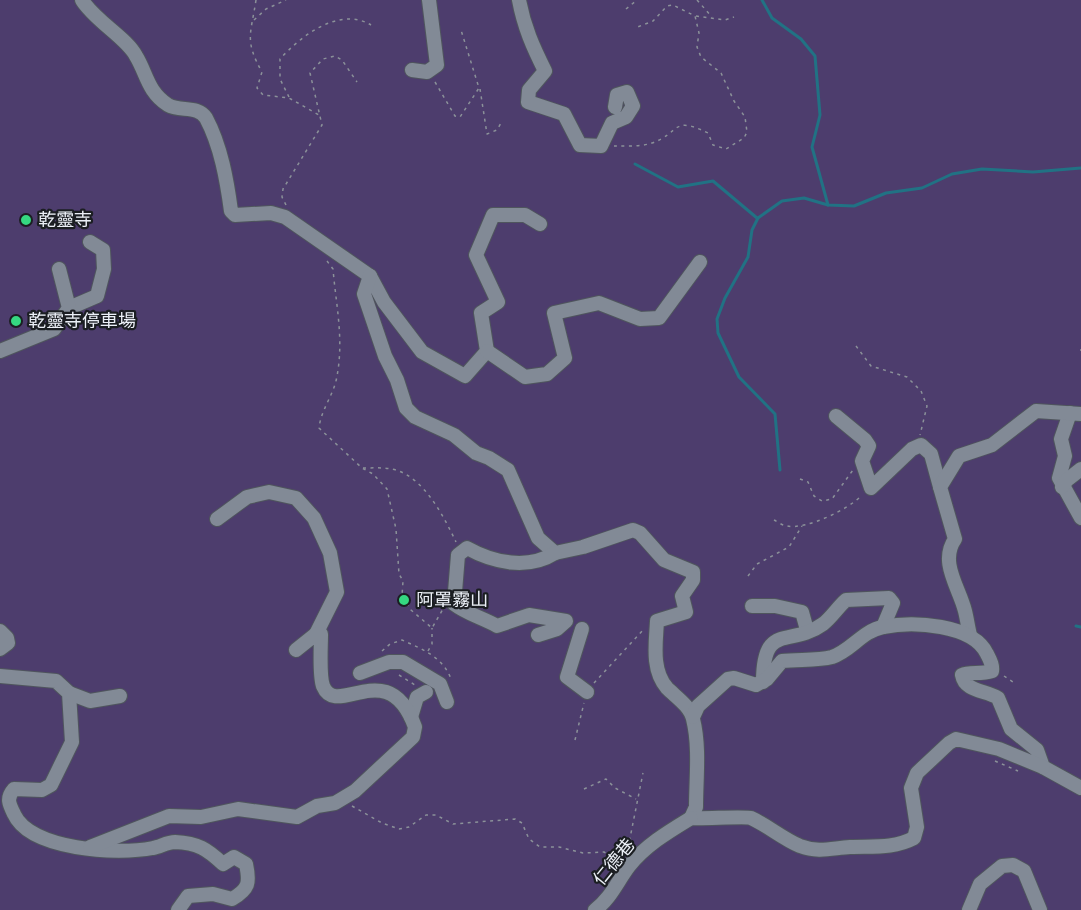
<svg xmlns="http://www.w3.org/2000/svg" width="1081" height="910" viewBox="0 0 1081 910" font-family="Figtree,'Noto Sans TC',sans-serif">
  <rect width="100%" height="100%" fill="#303740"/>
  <rect fill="#4d3d6d" x="0" y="0" width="1081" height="910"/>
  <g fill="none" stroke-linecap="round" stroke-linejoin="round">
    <g stroke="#217284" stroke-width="3">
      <path d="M762,0L772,18L801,39L815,56L820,115L812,147L828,205"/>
      <path d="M635,164L678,187L713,181L757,218"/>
      <path d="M780,470L775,414L739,377L718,333L717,319L725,298L748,257L752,230L758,218L782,201L804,198L828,205L854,206L886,193L922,188L952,174L982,169L1033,172L1081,168"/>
      <path d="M1076,626L1081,627"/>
    </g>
    <defs>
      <g id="minor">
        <path d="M82,0C95,21 127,38 136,56C147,74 147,91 168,105C180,112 198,105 206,118C221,146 227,181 231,211L235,215L271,213L285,217L370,276L384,302L422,352L465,376L487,351L481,313L498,302L476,255L493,215H525L540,224"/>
        <path d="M519,0C524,27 533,47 545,71L529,90L528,102L564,114L580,145L601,146L612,123L626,117L633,106L627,92L617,95L615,107"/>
        <path d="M412,70L427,72L437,65L429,0"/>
        <path d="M370,276L364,294L385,356L397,380L406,408L415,417L454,435L476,453L489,458L508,470L538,538L555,553L583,547L633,530L640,533L664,560L693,572V580L682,596L686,612L657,621C656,642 651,670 667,688C676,697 690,706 693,719C700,747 696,779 696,807L691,818"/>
        <path d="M69,308L97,296L104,269L103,250L90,242"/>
        <path d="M0,351L54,329L69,308L59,269"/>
        <path d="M487,351L525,377L547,374L565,358L554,313L599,303L640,319L659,318L700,262"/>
        <path d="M1070,413L1061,439L1065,456L1059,478L1081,518"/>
        <path d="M836,416L865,440L869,446L862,461L871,488L912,449L921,445L931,454L940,487"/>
        <path d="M1062,487L1067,480L1081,469"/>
        <path d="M217,519L247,497L269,492L296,498L314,518L330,553L337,592L316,634"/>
        <path d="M752,606H775L802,612L807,630"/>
        <path d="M582,629L567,677L587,692"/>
        <path d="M0,631L7,638L8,643L0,649"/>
        <path d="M538,635L557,629L566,621L529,615L497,626C483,618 467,614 454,604L458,555L467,548C494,563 528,570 555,553"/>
        <path d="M970,635C968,627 967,619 965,611C959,587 939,562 955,539L940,487L959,456L992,445L1036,411L1081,414"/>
        <path d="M360,673L389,662H403L440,684L447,702"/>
        <path d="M0,676L56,681L69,693L72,742L51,785L42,790L14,789C6,798 9,804 14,814C30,850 117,855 153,848C160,847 167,842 175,842C198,843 207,849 223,864L234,857L246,864C250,883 249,889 232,899L213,894L188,896L178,910"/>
        <path d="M763,682C763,621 790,648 823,624C831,618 838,607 846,600L889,598L893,603L883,627"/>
        <path d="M69,693L90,701L120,696"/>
        <path d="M411,717L417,697L426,692"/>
        <path d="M693,717L698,706L728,679L734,678L756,685L767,679L782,661C798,659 817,661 832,657C851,651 862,631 883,627C913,621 973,624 987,654C990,660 993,665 992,671C980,675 970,671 962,675C965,692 986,690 998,698L1011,729L1037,750L1043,767L1081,788"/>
        <path d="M691,818C703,819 745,816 751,818C767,825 783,839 800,846C819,853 832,848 850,847C873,846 893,849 914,838L917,827L911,788L917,773L949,743L956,739L999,749L1043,767"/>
        <path d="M90,847L169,816L201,817L238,809L297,817L317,806L335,803L355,791L413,737L415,727C388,653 337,720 323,686C319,675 321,647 321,634H316L296,650"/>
        <path d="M595,910C611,898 617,882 629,866C646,845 668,832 691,818"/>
        <path d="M969,910L980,884L1002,866L1013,865L1024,871L1040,910"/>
      </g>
    </defs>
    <use href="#minor" stroke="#4f555d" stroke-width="16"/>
    <g stroke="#8b9199" stroke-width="1.5" stroke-dasharray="3 4.5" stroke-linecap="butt">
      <path d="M256,0C251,34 244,40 262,72L257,88L263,95L289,98L319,115"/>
      <path d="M697,0L712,17"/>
      <path d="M626,9L637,0"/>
      <path d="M696,16L725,20L734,17"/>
      <path d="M254,20L266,9L286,0"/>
      <path d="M435,82L455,116L460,117L479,88L461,30"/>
      <path d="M480,89L487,134L497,130L501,123"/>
      <path d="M289,97L280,79V59C301,36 339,6 371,25"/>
      <path d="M614,146C626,146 640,147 652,143C681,133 671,115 708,133L713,145L726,149L744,138L747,132L745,117L734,101L721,73L701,57L697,47L699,33L695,16L673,5L667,6L653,21L635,28"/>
      <path d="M286,205L282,197L283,189L322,125L310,73L323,59L335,56L342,60L357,82"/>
      <path d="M327,261L333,269C336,305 344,339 337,376C334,395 321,409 319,428L362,468L373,474L387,489L396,529L399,574L403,581L402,596L411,610L432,628L443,609"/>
      <path d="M856,346L871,366L907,377L921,391L927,406L920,435"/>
      <path d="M1080,350H1081"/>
      <path d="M363,468C374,468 385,467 396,470C425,479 444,517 456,542"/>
      <path d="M800,479L808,482L814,496L822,501L832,499L853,470"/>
      <path d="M774,520C778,522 783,526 787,526C806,530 849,509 861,496"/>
      <path d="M748,576L757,564L789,547L802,526"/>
      <path d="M382,651L390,644L402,640C422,649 443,657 451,679"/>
      <path d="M428,651L432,644V628"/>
      <path d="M399,675L415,685"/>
      <path d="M1004,676L1013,682"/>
      <path d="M594,683L644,629"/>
      <path d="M575,740L584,703"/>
      <path d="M995,761L1018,771"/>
      <path d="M584,789L606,779L615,788L636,799"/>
      <path d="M352,806L382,823L399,829L409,827L426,815H436L453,824L515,819L522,823L529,839L540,847H559L583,853L604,852L618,860"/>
      <path d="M628,848L643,773"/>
    </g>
    <use href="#minor" stroke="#828a96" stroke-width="14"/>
  </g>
  <g fill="#35d881" stroke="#1b1e22" stroke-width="2">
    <circle cx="26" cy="220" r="6"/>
    <circle cx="16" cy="321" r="6"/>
    <circle cx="404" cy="600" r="6"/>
  </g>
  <g text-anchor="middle" stroke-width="4.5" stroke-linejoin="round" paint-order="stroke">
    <g font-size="18" fill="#ecf0f7" stroke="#1b1e22" text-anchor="start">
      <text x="38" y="226">乾靈寺</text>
      <text x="28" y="327">乾靈寺停車場</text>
      <text x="416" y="606">阿罩霧山</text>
    </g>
    <g font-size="18" fill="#ecf0f7" stroke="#1b1e22">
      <text transform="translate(614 862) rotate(-51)" y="6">仁德巷</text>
    </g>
  </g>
</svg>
